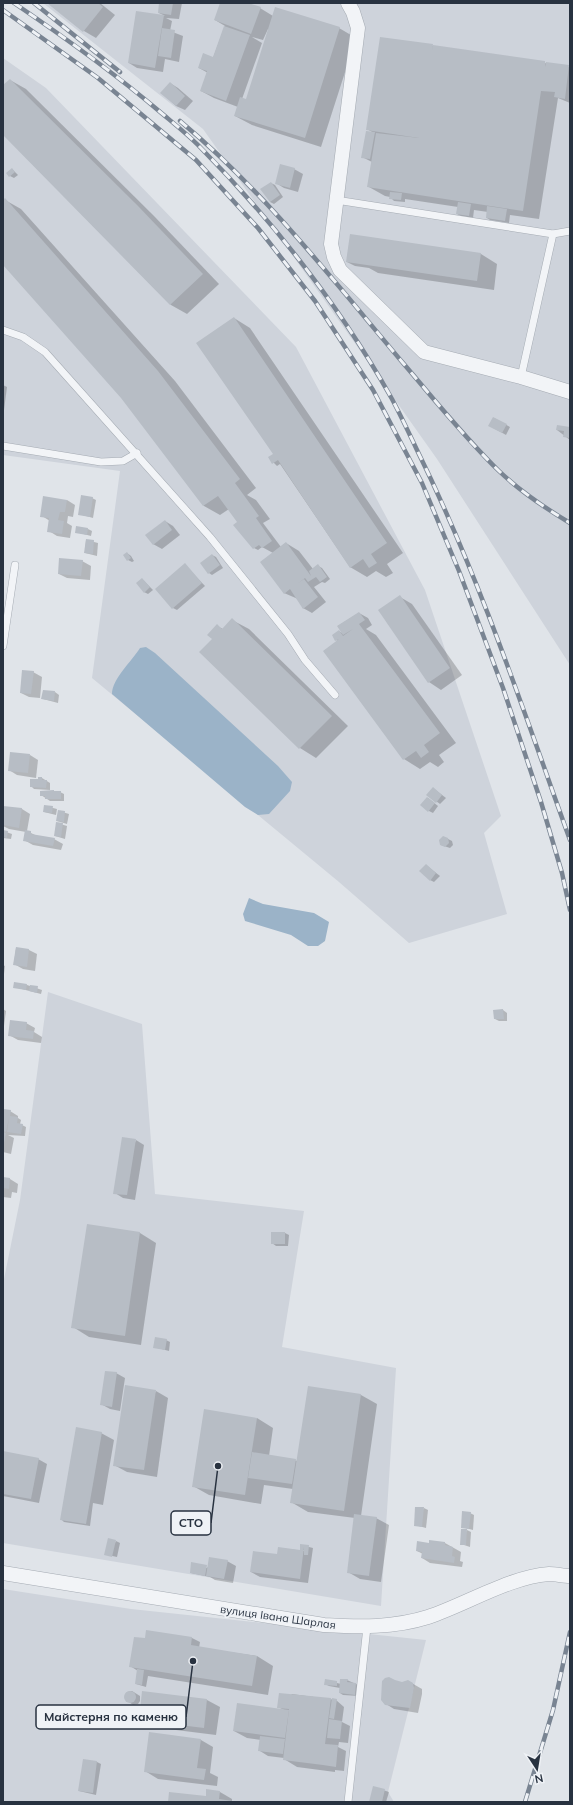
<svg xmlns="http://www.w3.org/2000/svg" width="573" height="1805" viewBox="0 0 573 1805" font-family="Mulish,sans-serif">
  <rect width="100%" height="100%" fill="#e0e4e9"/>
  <g fill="#ced3db">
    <path d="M43,3H570V665L437,459L203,129Z"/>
    <path d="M3,58L46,88L296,347L425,590L501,816L484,833L507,914L409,943L339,882L92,678L120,471L3,455Z"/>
    <path d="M48,992L142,1024L155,1194L304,1211L282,1347L396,1368L381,1606L3,1543V1284L20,1200Z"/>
    <path d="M3,1589L131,1609L426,1640L388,1792L394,1802H3Z"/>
  </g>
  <g fill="#9bb3c8">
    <path d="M146,647L155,653L278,766L292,782L290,791L269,814L258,815L245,807L112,694C112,679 132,661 140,648Z"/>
    <path d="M249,898L263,904L314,913L329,922L325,941L318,946H308L291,935L245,921L243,914Z"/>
  </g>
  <g fill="#0003" fill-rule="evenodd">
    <path d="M48,3H100L115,15L96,38L84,31Z"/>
    <path d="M160,3H182L179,19L166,18L172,21L170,31L183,36L179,62L165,59L163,72L137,68L129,63L137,12L165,16L159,13Z"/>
    <path d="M221,3H245L260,8L273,16L339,28L356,38L321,147L252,125L235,116L238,107L214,98L201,91L208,73L199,68L213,58L225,26L215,20ZM268,29H269L247,101L242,99L262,43L252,37L263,40Z"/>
    <path d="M381,38L570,67V103L558,98L539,219L510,215L509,223L490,220L487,218L488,212L474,210L473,218L461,216L457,214L458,207L405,199V202L394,201L390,197L385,196L369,187L372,162L362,157L372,132L367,129Z"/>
    <path d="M10,80L26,89L154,216L219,284L187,314L171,305L3,134V87Z"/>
    <path d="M170,83L178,88L193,101L185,110L176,106L162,93Z"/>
    <path d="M12,169L18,175L14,178L10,176Z"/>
    <path d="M294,169L303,174L298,192L284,188L276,183Z"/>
    <path d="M271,183L275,185L283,197L274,204L270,202Z"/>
    <path d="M5,200L21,209L175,381L256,488L247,495L256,500L270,519L263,523L281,547L286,543L299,551L313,569L318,566L322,568L330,579L325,583L322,582L314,587L326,602L312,613L303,608L298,599L284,593L273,553L262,547L258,550L254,548L239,522L229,509L220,515L204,506L122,397L3,264V201Z"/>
    <path d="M351,235L481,254L497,264L494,290L378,273L369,268L355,266L347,262Z"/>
    <path d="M234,318L250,328L403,553L387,564L393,573L386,577L376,571L367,577L350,567L280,464L277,466L269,458L274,455Z"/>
    <path d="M3,385L7,387L3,418Z"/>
    <path d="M494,418L510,427L506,435L490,426Z"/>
    <path d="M570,428V440L557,430Z"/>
    <path d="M92,498L96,500L93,518L79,514Z"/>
    <path d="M67,500L75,505L73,517L68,516L67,523L72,526L70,538L57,536L49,531L50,521L42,516Z"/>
    <path d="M165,521L173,526L180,535L162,549L153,544Z"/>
    <path d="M88,529L92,531L91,536L76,532Z"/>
    <path d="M86,540L98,543L97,556L85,553Z"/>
    <path d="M127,553L131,556L134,561L132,562L128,560Z"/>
    <path d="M212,555L216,557L223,568L212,575L209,573Z"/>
    <path d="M82,561L91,566L90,580L67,578L59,574Z"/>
    <path d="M185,565L205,586L177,610L173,608Z"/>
    <path d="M142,579L153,590L148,594L144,592Z"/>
    <path d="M400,597L412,604L462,675L441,690L429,682Z"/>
    <path d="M359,613L368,618L372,625L366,629L376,635L456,743L439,755L444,762L438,767L430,762L420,769L404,759L324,651L338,641L336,640L339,631L344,634L338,626Z"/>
    <path d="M232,620L249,629L348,726L316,758L300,748L201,652L213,639L217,626L223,629Z"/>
    <path d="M33,672L42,677L40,698L29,697L21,693Z"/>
    <path d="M55,692L59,695L58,703L43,699Z"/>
    <path d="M30,755L38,760L36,778L17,775L9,770Z"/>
    <path d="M42,778L50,783V790L34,789L31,786Z"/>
    <path d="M433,788L446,798L440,804L436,801Z"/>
    <path d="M60,792L64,794V801H50L41,795Z"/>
    <path d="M428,798L438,806L433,813L429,811Z"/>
    <path d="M45,806L57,809L56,815L44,812Z"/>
    <path d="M3,809H22L30,814L27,831L39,837L54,839L63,844L61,850L33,845L24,840L26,832L9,829L3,826Z"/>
    <path d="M59,811L69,814L67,824L57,821Z"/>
    <path d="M57,823L67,826L65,839L55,836Z"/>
    <path d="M3,831L12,834L11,839L3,838Z"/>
    <path d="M448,839L452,841L453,845L450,848L441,845Z"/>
    <path d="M426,865L440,876L434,882L430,880Z"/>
    <path d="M16,948L29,950L37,954L35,971L23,969L14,964Z"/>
    <path d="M3,965L5,966L4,974H3Z"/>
    <path d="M27,985L42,990L41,994L14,987Z"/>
    <path d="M3,1009L6,1011L4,1026L3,1025Z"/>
    <path d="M503,1010L507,1013V1021H499L495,1019Z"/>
    <path d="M26,1023L35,1028L34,1032L42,1037L41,1043L18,1040L9,1035Z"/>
    <path d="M3,1110L10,1111L18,1116V1118L21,1120L20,1124L26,1127L25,1136L8,1135L14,1138L11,1154L3,1152Z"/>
    <path d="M136,1140L144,1145L135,1200L123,1198L115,1193Z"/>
    <path d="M3,1178L10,1179L18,1184L17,1193L12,1192L11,1198L3,1197Z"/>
    <path d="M88,1225L140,1233L156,1243L141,1345L89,1337L73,1327Z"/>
    <path d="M285,1233L289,1235L288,1246H276L272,1243Z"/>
    <path d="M166,1340L170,1342L169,1351L154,1347Z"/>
    <path d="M116,1373L125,1378L120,1411L110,1409L101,1404Z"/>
    <path d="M309,1387L361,1395L377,1404L361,1516L376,1518L389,1525L381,1582L360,1579L348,1572L355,1518L308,1512L291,1502L293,1489L264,1485L261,1504L209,1495L193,1486L257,1418L273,1428L269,1456L298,1461Z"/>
    <path d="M156,1391L168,1398L157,1477L127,1472L114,1465Z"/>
    <path d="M101,1433L114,1440L103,1505L93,1503L90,1526L64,1522L61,1519Z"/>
    <path d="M3,1452L38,1459L47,1464L39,1503L3,1496Z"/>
    <path d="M424,1508L428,1510L426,1528L415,1525Z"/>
    <path d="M470,1513L474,1515L473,1530L462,1527Z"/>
    <path d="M467,1530L471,1532L470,1547L461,1544Z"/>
    <path d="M116,1541L120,1543L117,1557L108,1555Z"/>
    <path d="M445,1543L461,1552L460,1561L463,1562L462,1567L430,1563L422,1558L423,1554L417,1551L430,1544Z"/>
    <path d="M301,1545L313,1548L308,1583L260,1577L251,1572L278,1556L279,1548L305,1551L301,1549Z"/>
    <path d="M227,1561L236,1566L233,1583L215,1580L210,1577L191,1573Z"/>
    <path d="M192,1638L200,1642L199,1648L257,1656L273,1666L268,1695L148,1676L146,1687L136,1684L138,1671L130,1666L149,1640Z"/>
    <path d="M325,1680L341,1684L347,1680L356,1684L360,1686L359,1696L343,1695L340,1693V1688L329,1686L325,1684Z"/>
    <path d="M408,1681L422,1689V1694L418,1713L394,1709L386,1704L397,1682L402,1683Z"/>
    <path d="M132,1691L140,1696V1701L138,1704L133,1705L125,1699V1695L127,1692Z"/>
    <path d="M143,1692L207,1700L220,1707L216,1735L152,1727L140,1720Z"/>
    <path d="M292,1694L336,1700L344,1707L342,1722L350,1726L348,1743L339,1742L338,1747L346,1751L344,1771L335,1770V1772L297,1767L284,1759V1758L268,1756L260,1751L261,1740L247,1738L234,1731L284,1710L278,1707Z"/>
    <path d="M150,1733L201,1740L213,1747L210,1773L218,1777L217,1786L158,1779L145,1771Z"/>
    <path d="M84,1760L97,1762L101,1764L96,1795L79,1791Z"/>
    <path d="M374,1787L389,1792L386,1802H370Z"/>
    <path d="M220,1792L232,1799V1801L240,1802H169L206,1797Z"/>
  </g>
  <g fill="#b7bdc5">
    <path d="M47,3H98L103,7L83,32Z"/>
    <path d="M159,3H173L171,15L158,13Z"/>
    <path d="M220,3H248L261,7L251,34L214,20Z"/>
    <path d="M275,7L340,27L305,138L234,116L240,97L246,99Z"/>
    <path d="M136,11L164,15L155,68L128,63Z"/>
    <path d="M224,26L250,35L226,101L200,91L207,71L198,68L203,53L213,57Z"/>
    <path d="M162,28L175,30L171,58L158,56Z"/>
    <path d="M380,37L433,44L432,51L433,45L545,61V67L546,62L569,65L565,99L554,97L555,92L541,91L523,211L367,187L376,133L419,138L366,130Z"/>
    <path d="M10,79L138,206L203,274L170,305L3,135V85Z"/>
    <path d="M170,82L185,96L176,106L160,93Z"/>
    <path d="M366,131L375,132L370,159L361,158Z"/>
    <path d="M280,164L295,168L290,188L275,184Z"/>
    <path d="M12,168L15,172L9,177L6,173Z"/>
    <path d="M271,182L280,195L270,202L260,189Z"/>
    <path d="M390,192L402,193L401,200L389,199Z"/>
    <path d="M5,198L158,371L240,479L235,483L259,516L256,518L272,541L262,548L259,545L253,549L233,525L249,513L237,522L218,496L203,506L121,398L3,265V200Z"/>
    <path d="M458,202L471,204L469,216L456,214Z"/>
    <path d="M487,206L507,209L505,221L486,218Z"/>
    <path d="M350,234L481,253L477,281L346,262Z"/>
    <path d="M234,317L387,543L371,554L377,563L369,568L363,559L350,568L278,460L272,464L268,457L273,454L196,343Z"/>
    <path d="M493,417L507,424L502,433L488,426Z"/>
    <path d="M557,425L570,427V438L563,437L564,431L556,430Z"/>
    <path d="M81,495L93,497L90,517L78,515Z"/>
    <path d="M43,496L67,500L65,512H60L58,520L64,521L62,534L47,532L49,518L40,517Z"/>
    <path d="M165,520L172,530L153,545L145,535Z"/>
    <path d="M76,526L88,528L87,535L75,533Z"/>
    <path d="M86,539L94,540L93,554L84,553Z"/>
    <path d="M286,542L311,576L309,571L318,564L327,577L320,582L316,577L308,582L305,578L297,584L304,579L318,597L303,609L290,589L284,594L260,562Z"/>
    <path d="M127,552L131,558L127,561L123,555Z"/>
    <path d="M212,554L220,565L208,574L200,563Z"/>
    <path d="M59,558L83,560L81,576L58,574Z"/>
    <path d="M185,563L202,583L172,609L155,589Z"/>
    <path d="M142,578L150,587L144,593L136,583Z"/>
    <path d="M400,595L450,668L428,683L378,610Z"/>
    <path d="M359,612L365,620L359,624L440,733L424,745L429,752L421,758L416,751L403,760L323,651L339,639L335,641L332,635L339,630L343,636L353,629L343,635L337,626Z"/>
    <path d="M232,618L332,716L299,749L199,652L212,639L207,635L217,624L222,629Z"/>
    <path d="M22,670L34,671L31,694L20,693Z"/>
    <path d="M43,690L55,691L54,701L41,699Z"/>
    <path d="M10,752L30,754L28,773L8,771Z"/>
    <path d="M38,777H42V780H47L46,788L30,787V779H38Z"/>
    <path d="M433,787L442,795L436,803L426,795Z"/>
    <path d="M54,790V799H45V796H40V791Z"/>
    <rect x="54" y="791" width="7" height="8"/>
    <path d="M427,797L435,803L428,812L420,805Z"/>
    <path d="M44,805L53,806L52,813L43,812Z"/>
    <path d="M3,806L22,808L19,828L3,825Z"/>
    <path d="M58,810L65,811L64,822L56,821Z"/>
    <path d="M56,822L63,823L61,837L54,836Z"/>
    <path d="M3,830L8,831L7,838L3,837Z"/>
    <path d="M25,830L31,831V834L55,838L53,846L23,841Z"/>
    <path d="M443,836L448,838L449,843L445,847L440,845L439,840Z"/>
    <path d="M426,864L436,873L430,881L419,871Z"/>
    <path d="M16,947L29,949L27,967L13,965Z"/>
    <path d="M14,982L27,984L26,990L13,988Z"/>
    <path d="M30,985L38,986L37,993L29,991Z"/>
    <path d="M503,1009L504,1019H494L493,1010Z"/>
    <path d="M10,1020L27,1022L26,1030L34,1031L33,1039L8,1036Z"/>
    <path d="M3,1109L11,1110L10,1116L18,1117L17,1123L23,1124L21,1134L7,1132L9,1118L6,1132L3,1131Z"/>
    <path d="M3,1132L6,1133L4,1143H3Z"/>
    <path d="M122,1137L136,1139L127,1195L113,1194Z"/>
    <path d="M3,1177L10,1178L9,1189L3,1188Z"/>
    <path d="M87,1224L140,1232L125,1336L71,1328Z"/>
    <rect x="271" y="1232" width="14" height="12"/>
    <path d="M155,1337L167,1339L165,1350L153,1348Z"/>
    <path d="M105,1371L117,1372L112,1407L100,1405Z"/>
    <path d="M125,1385L156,1390L144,1470L113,1466Z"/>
    <path d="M308,1386L361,1394L344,1511L290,1503Z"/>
    <path d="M204,1409L257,1418L245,1495L192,1487Z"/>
    <path d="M76,1427L102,1432L86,1524L60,1520Z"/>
    <path d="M3,1451L39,1458L31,1499L3,1494Z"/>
    <path d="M252,1452L296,1459L292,1484L248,1478Z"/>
    <path d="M415,1507H424L422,1527L414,1526Z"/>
    <path d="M462,1511L471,1512L469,1529L461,1528Z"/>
    <path d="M354,1514L377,1517L369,1576L347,1573Z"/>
    <path d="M461,1529H467L466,1545H460Z"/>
    <path d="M108,1538L116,1540L112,1557L104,1555Z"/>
    <path d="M429,1540L445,1542V1545L453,1547L452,1556L455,1557L454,1563L421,1558L422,1552L416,1551L417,1541L429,1543Z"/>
    <path d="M300,1544L309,1545L308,1555H304V1547L300,1579L250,1572L253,1551L277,1554L276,1561L278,1547L300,1550Z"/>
    <path d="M209,1557L228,1560L224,1579L206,1576Z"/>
    <path d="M191,1562L207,1565L205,1576L190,1573Z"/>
    <path d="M146,1630L192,1637L191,1645L185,1644L257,1656L252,1686L129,1667L134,1637L145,1638Z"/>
    <path d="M137,1669L144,1670L142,1685L135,1684Z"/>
    <path d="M389,1677L395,1680L402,1682L408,1680L413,1683L414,1688L410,1708L385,1705L381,1700L382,1681L385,1678Z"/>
    <path d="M325,1679L337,1681V1686L324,1685Z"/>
    <path d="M340,1679H348L347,1682L356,1683L355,1695L339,1693Z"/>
    <circle cx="130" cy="1697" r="6"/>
    <path d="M142,1691L207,1699L204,1728L139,1720Z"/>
    <path d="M279,1693L331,1698L325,1744L338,1745L336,1767L323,1765L325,1750L323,1765L283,1760L289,1709L277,1708Z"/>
    <path d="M332,1698L337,1699L334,1719L329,1718Z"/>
    <path d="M237,1703L289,1710L285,1738L233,1731Z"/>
    <path d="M329,1719L342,1721L340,1739L327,1738Z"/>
    <path d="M149,1732L201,1739L197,1768L206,1769L204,1780L144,1772Z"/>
    <path d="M260,1736L285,1739L283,1754L258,1751Z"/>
    <path d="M83,1759L97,1761L93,1793L78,1791Z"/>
    <path d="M373,1786L385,1789L382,1802H369Z"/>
    <path d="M206,1789L220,1791L219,1799L239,1802H168L169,1792L206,1796Z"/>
  </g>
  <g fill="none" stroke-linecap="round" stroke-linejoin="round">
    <defs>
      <g id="service">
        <path d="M336,200L553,234"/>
        <path d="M3,330L23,337L45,352L210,537L288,634L305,660L335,695"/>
        <path d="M521,377L553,234L570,231"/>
        <path d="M3,446L101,462L123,461L137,453"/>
        <path d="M3,646L15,565"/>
        <path d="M348,1802L367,1627"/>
      </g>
      <g id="minor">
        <path d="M348,3L353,12L358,28L331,244L334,257L340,270L424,352L521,377L570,392"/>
        <path d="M3,1573L324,1625C360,1627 393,1628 428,1617C465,1605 509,1577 549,1574C556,1574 563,1576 570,1576"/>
      </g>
    </defs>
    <use href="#service" stroke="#a5abb3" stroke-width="8"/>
    <use href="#minor" stroke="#a5abb3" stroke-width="15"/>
    <use href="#service" stroke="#f2f4f7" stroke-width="7"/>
    <use href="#minor" stroke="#f2f4f7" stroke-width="14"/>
    <defs>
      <g id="rail">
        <path d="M14,3C64,37 113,72 159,111C172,122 186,133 198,145C273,221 340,306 392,399C401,416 409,433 417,450C479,576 523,709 570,840"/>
        <path d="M34,3L120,72"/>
        <path d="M3,10L98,78L196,160L258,228L315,301L373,390L422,483L459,571L503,688L541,802L562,873L570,910"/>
        <path d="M180,121C264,191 333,280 403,363C434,399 465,438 499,471C520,491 545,508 570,523"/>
        <path d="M525,1802L553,1710L570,1632"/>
      </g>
    </defs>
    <use href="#rail" stroke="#798492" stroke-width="4.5"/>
    <use href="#rail" stroke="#eff2f6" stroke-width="3" stroke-dasharray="9" stroke-linecap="butt"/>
  </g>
  <g text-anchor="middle" stroke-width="3.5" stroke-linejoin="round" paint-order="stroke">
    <g font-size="11" fill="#283240" stroke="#eff2f6">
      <text transform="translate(278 1617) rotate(8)" y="4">вулиця Івана Шарлая</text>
    </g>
  </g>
  <path fill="none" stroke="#283240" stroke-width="1.5" d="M218 1466L211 1523M193 1661L186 1717"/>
  <g fill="#283240" stroke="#eff2f6" stroke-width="1.5">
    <circle cx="218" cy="1466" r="4"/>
    <circle cx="193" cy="1661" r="4"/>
  </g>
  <g fill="#eff2f6" stroke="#283240" stroke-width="1.5">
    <rect x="171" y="1511" width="40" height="24" rx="4"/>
    <rect x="36" y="1705" width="150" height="24" rx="4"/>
  </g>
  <g font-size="12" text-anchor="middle" font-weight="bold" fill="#283240">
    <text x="191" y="1527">СТО</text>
    <text x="111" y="1721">Майстерня по каменю</text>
  </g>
  <rect width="573" height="1805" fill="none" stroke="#283240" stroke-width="8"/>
  <g transform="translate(537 1769) rotate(168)" stroke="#eff2f6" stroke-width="3" paint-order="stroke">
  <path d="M0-3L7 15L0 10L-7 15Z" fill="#283240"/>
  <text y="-6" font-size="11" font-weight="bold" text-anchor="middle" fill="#283240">N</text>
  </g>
</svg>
